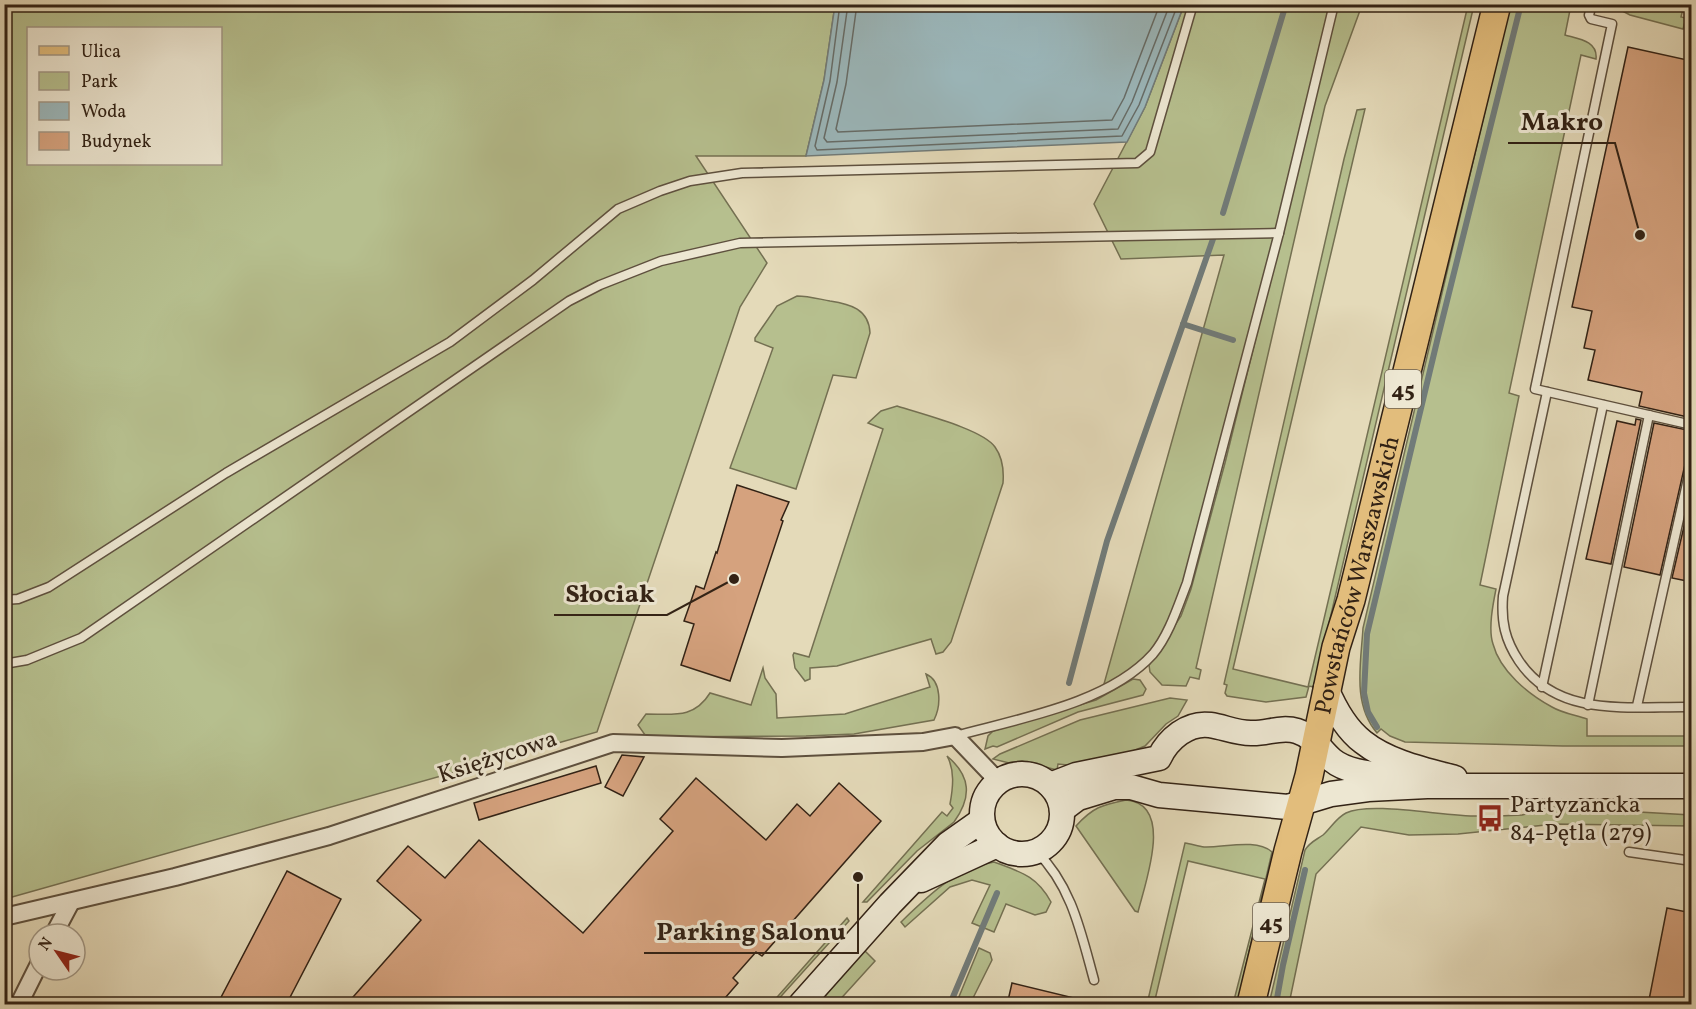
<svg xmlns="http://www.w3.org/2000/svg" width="1696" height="1009" viewBox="0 0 1696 1009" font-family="Vollkorn,serif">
  <rect width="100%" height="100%" fill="#e4dab9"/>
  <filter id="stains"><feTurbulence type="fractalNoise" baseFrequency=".00333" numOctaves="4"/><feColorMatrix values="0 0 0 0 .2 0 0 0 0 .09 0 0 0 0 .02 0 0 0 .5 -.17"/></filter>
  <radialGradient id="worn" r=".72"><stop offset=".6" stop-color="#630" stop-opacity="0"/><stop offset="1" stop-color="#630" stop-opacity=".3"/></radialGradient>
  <g fill="#b6bf8e" stroke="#747052" stroke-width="1.5" fill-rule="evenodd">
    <path d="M5,5H835L824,80L806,156H696L767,263L740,307L597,732L5,899ZM28,28H220V164H28Z"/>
    <path d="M1184,5H1330L1279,233L1187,584L1154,652L1102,691L1224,255L1121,259L1094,204L1145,107Z"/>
    <path d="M1338,5H1362L1325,106L1196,668L1201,670L1199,679L1190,677L1186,686L1162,685L1150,672L1149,665L1181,616L1191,589L1225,463Z"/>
    <path d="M1468,5H1474L1314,687L1309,686L1306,697L1266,702L1227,696L1225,693L1227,685L1224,684L1344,159L1357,110L1365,109L1233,669L1308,687Z"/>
    <path d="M1510,5H1571L1565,35C1579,39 1598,41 1596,59L1581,55L1509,393L1519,396L1480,585L1496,589C1493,604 1488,629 1493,644C1500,671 1528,694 1552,707C1562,713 1575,715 1587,719V736H1691V746H1563L1405,742L1390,736L1381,729L1377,733C1352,704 1361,663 1363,628Z"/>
    <path d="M1611,5H1684L1681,17L1686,18L1683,29L1630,15Z"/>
    <path d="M797,296C808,296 819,299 830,301C850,304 869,309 870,333L856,378L833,375L796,489L730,468L773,348L755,341V338L777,306Z"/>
    <path d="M897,406C921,414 982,429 995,447C1003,458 1004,470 1003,483L951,642L943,652L936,654L931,639L837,666L810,668V679L805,681L795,668L793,655L794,653L809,657L883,429L868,423L881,411Z"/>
    <path d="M763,668L765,678L776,694L777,718L845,714L930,687L926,674C942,681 941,706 934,720L854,734L806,736L650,737L645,735L638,725L646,714C673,714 694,719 710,693L751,705Z"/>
    <path d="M1133,679L1140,680L1146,689L1143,695L1078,712L997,747L993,746L985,749L988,736L993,731L1096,700Z"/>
    <path d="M1170,698L1187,700L1178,716L1166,724L1145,746L1128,753L1068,765L1058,764L1057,770L1022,761L1009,763L993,759L1000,754L1080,720Z"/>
    <path d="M947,756C971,776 972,797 954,822L917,851L867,902H863L942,812L947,816L953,808L950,804C953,788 955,770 947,756Z"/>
    <path d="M1126,800C1175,804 1145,883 1138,912L1135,911L1076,826C1093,807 1102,805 1126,800Z"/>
    <path d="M1552,807L1691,815V826L1555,824L1458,834L1409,835L1361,827L1316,874L1289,1004H1269L1305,850C1310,842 1316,840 1323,835C1331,828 1336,818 1346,813C1371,801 1447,817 1480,816V821H1498L1499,816L1522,815Z"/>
    <path d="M1185,843C1191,844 1198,846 1204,847C1223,848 1256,838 1272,852L1237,1004H1233L1265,879L1188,861L1154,1004H1147Z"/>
    <path d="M994,862C1021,872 1037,876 1051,902L1046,912L1035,915L1006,904L994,932L972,923L990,885L972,880L950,887L905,927L901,922C928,896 956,868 994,862Z"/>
    <path d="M847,918L849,921L774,1004H771Z"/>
    <path d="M979,948L990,953L992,960L970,1004H956Z"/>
    <path d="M864,950L875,961L836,1004H816Z"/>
  </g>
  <path fill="#9bb7bb" stroke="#717b79" stroke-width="1.5" d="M835,5V4L1184,5L1145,107L1127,142L806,156L824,80Z"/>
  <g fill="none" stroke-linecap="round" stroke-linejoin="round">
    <g stroke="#666c68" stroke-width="1.5">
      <path d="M840,4L830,81L815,146L817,150L1122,136L1139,105L1178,4"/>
      <path d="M848,4L837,82L824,138L827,142L1118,129L1132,102L1170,4"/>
      <path d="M857,4L846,84L836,129L838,132L1112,120L1124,98L1160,4"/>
    </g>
    <g stroke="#717b79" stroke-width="6">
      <path d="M1223,213L1286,4"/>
      <path d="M1183,324L1233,340"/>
      <path d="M1069,683L1107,541L1213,239"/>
      <path d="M1377,727L1368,712L1364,693L1367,634L1438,337L1521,4"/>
      <path d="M950,1004L997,893"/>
      <path d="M1276,1004L1283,965L1305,870"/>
    </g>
  </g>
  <g fill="#d5a27e" stroke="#322215" stroke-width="1.5">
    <path d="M1628,47L1692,61V418L1639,406L1642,392L1588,380L1595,350L1584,348L1592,311L1572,307Z"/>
    <path d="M1636,419L1641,420L1611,564L1586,559L1617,421L1635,425Z"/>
    <path d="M1654,423L1692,431V455L1686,460L1660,575L1624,567Z"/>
    <path d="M737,485L789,502L781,520L783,521L730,681L681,665L694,624L684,621L690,604L696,586L704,589L716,552L717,553Z"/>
    <path d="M1692,492V582L1672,578Z"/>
    <path d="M622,755L644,757L623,796L605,787Z"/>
    <path d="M596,766L601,783L479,820L474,803Z"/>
    <path d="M696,778L766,840L797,804L810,816L839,783L881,821L762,956L756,952L733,978L738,983L719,1005H346L421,920L377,881L408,846L445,878L479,840L583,933L673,831L660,819Z"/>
    <path d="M287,871L341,899L286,1005H217Z"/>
    <path d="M1667,908L1692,913V1005H1648Z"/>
    <path d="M1012,983L1074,998L1073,1005H1007Z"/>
  </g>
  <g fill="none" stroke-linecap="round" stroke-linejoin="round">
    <defs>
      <g id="lane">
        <path d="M1592,4L1589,15L1591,19L1612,24L1535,389L1692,425"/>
        <path d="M1547,392L1503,596C1501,622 1505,640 1519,661C1558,719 1630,706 1692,707"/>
        <path d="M4,600L18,599L49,587L226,473L450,342L533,280L618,209L660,191L690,181L742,173L1137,163L1150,152L1193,4"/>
        <path d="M4,664L27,660L81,638L569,301L600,285L661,261L740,243L1279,233"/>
        <path d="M1542,687L1603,405"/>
        <path d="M1588,705L1649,415"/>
        <path d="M1637,706L1692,461"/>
        <path d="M1689,707L1692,697"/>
        <path d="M955,736C1017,719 1108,704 1153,654C1169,635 1178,606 1187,583L1279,233L1334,4"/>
        <path d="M1036,851C1072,886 1081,933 1094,980"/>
        <path d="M1629,852L1692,861"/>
      </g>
      <g id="street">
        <path d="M4,917L175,877L329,836L613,743L782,748L923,742L955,736L998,781"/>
        <path d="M54,934L71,902"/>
        <path d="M19,1004L39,964"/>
      </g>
      <g id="secondary">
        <path d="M1326,688C1334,707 1347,730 1363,742C1388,762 1425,770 1455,778"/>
        <circle cx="1022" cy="814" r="40"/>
        <path d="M1050,785L1076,775L1159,758C1168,739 1188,722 1210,725C1224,727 1236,733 1251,733C1266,734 1281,726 1297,731C1315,737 1319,749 1332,760C1349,774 1378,774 1399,777"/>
        <path d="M1062,810L1078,798L1114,787H1131L1159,795L1288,807L1331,794L1368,789L1427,786H1692"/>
        <path d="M921,880L997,845"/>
        <path d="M801,1004L890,904L948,844L982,820"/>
      </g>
      <g id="primary">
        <path id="s1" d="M1251,1004L1288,851L1309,776L1336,647L1351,600L1497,4"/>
      </g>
    </defs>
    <use href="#lane" stroke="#5e503e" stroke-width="11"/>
    <use href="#street" stroke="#5e503e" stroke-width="20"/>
    <use href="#secondary" stroke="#322215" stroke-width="27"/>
    <use href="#primary" stroke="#322215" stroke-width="30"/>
    <use href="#lane" stroke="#ede7d2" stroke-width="8"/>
    <use href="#street" stroke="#ede7d2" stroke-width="16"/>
    <use href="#secondary" stroke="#ede7d2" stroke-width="24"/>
    <use href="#primary" stroke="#e2bd7c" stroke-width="27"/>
  </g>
  <defs>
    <symbol id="bus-bare" viewBox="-9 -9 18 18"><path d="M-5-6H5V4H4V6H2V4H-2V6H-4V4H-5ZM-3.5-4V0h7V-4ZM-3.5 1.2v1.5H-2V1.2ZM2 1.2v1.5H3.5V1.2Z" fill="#8f2418" stroke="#ede7d2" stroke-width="2.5" paint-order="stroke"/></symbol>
  </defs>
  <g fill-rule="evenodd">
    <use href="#bus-bare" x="1471" y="799" width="38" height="38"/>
  </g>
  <g text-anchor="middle" stroke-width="6" stroke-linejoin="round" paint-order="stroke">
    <g fill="#ede7d2" stroke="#6a5d4e" stroke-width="1.5">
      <rect x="1385" y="370" width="36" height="38" rx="4.5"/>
      <rect x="1253" y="903" width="36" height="38" rx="4.5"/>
    </g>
    <g font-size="22" font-weight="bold" fill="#322215">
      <text x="1403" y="397">45</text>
      <text x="1271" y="930">45</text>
    </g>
    <g font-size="24" fill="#322215" stroke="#ede7d2">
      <text dy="8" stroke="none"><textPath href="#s1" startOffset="442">Powstańców Warszawskich</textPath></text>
      <text transform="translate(497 756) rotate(-18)" y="8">Księżycowa</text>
    </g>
    <g font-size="24" fill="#322215" stroke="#ede7d2" text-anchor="start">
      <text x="1510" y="812">Partyzancka<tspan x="1510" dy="28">84-Pętla (279)</tspan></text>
    </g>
  </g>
  <path fill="none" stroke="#322215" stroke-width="2" d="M1640 235L1615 143H1508M734 579L667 615H554M858 877L858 953H644"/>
  <g fill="#322215" stroke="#ede7d2" stroke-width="2">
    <circle cx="1640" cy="235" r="6"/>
    <circle cx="734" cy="579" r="6"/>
    <circle cx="858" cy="877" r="6"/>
  </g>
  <g font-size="26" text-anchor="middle" font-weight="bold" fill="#322215" stroke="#ede7d2" stroke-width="6" stroke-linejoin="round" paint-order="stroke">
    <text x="1562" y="130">Makro</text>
    <text x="610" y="602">Słociak</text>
    <text x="751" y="940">Parking Salonu</text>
  </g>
  <rect width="1696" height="1009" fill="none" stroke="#e4dab9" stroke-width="24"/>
  <rect x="6" y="6" width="1684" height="997" fill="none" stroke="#322215" stroke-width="3"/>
  <rect x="12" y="12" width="1672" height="985" fill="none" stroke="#322215" stroke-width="1.5"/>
  <rect x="27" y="27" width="195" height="138" fill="#ede7d2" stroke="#a29886" stroke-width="1.5"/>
  <rect x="39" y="46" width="30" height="9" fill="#e2bd7c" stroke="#a29886" stroke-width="1.5"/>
  <text x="81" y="57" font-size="18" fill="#322215">Ulica</text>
  <rect x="39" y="72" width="30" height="18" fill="#b6bf8e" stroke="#a29886" stroke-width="1.5"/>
  <text x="81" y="87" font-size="18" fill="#322215">Park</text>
  <rect x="39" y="102" width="30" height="18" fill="#9bb7bb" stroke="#a29886" stroke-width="1.5"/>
  <text x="81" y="117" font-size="18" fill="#322215">Woda</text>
  <rect x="39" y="132" width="30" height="18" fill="#d5a27e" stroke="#a29886" stroke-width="1.5"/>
  <text x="81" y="147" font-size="18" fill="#322215">Budynek</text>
  <g transform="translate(57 952) rotate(305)"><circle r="28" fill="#ede7d2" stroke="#a29886" stroke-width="1.5"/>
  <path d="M0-4.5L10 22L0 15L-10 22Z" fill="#8f2418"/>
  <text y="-9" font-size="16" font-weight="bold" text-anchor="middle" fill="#322215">N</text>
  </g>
  <rect width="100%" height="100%" filter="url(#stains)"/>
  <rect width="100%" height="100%" fill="url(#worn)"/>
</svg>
